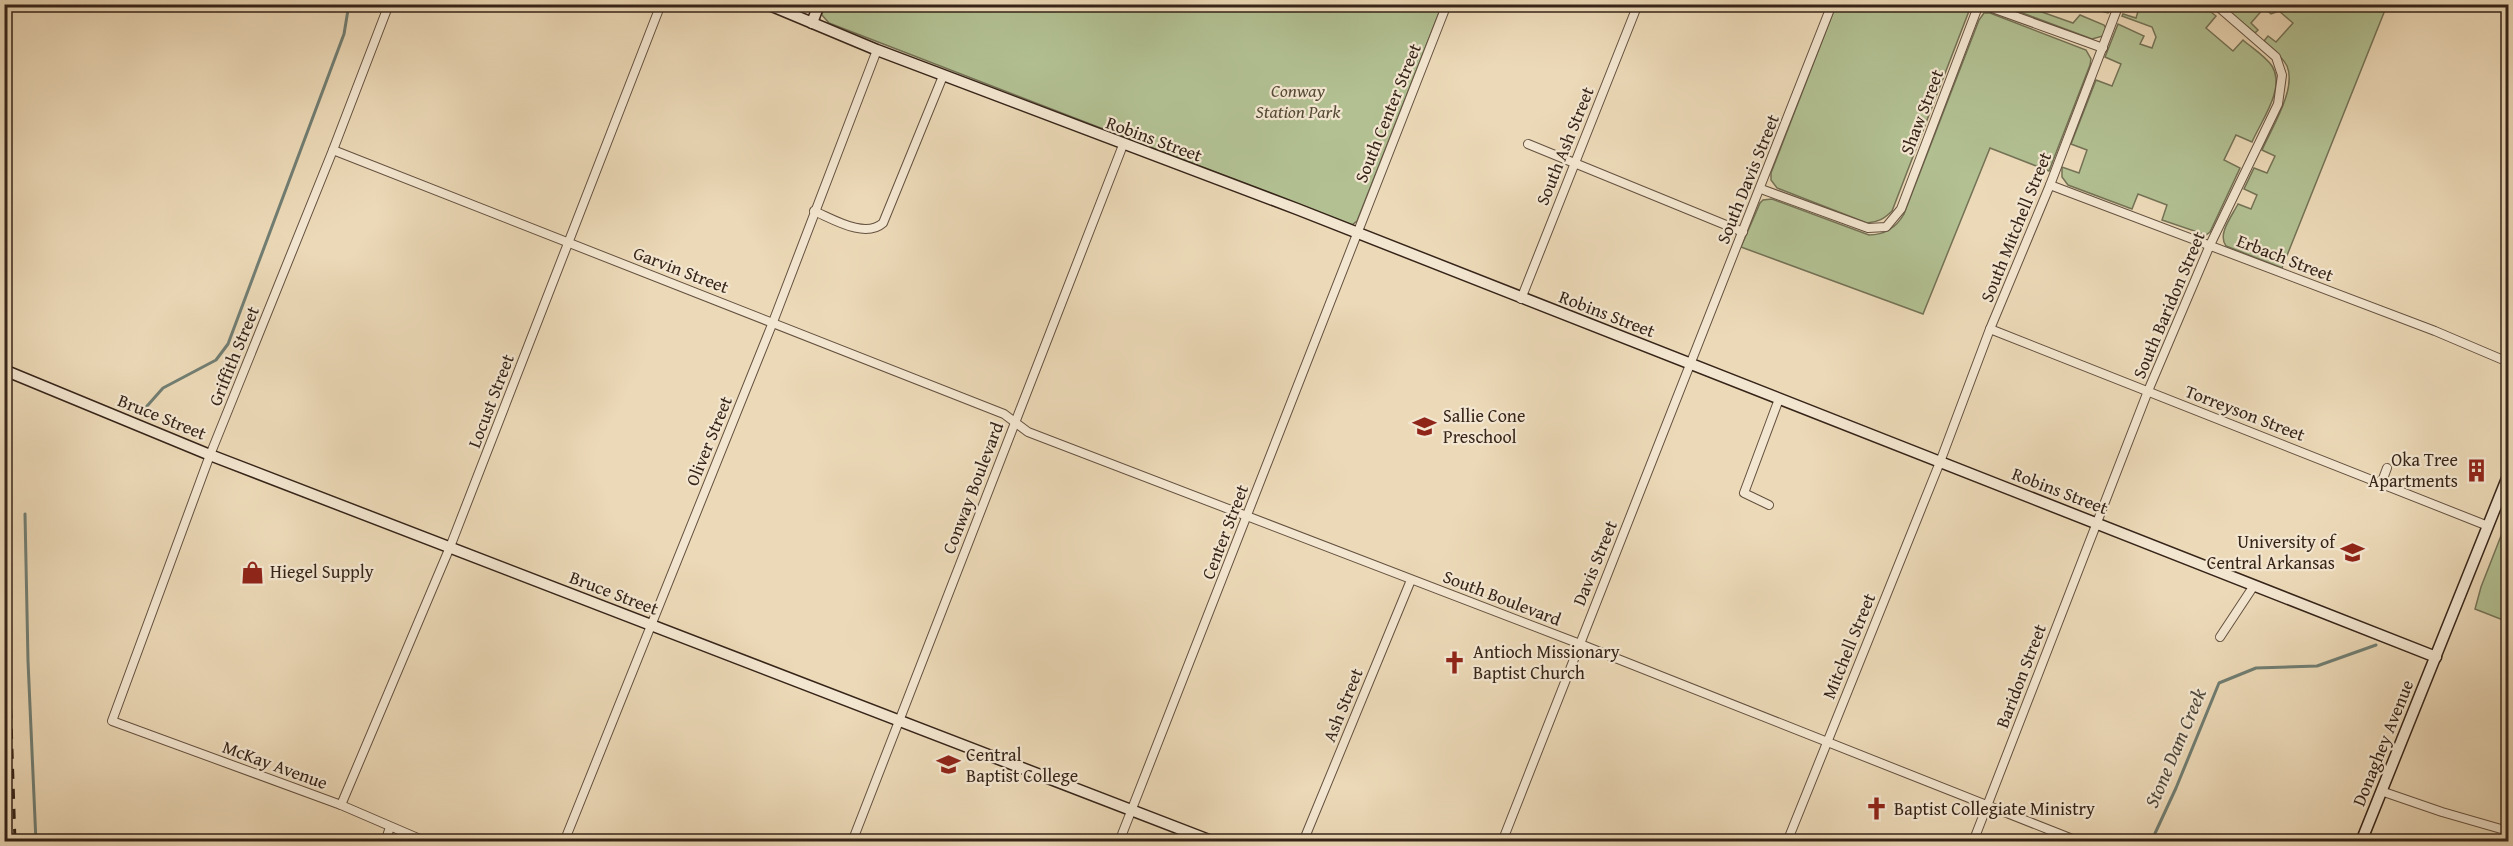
<svg xmlns="http://www.w3.org/2000/svg" width="2513" height="846" viewBox="0 0 2513 846" font-family="'Gentium Book Plus',serif">
  <rect width="100%" height="100%" fill="#ecd9b7"/>
  <filter id="stains"><feTurbulence type="fractalNoise" baseFrequency=".00333" numOctaves="4"/><feColorMatrix values="0 0 0 0 .2 0 0 0 0 .09 0 0 0 0 .02 0 0 0 .5 -.17"/></filter>
  <radialGradient id="worn" r=".72"><stop offset=".6" stop-color="#630" stop-opacity="0"/><stop offset="1" stop-color="#630" stop-opacity=".3"/></radialGradient>
  <g fill="#b2c092" stroke="#747256" stroke-width="1.5">
    <path d="M824,4L1442,5L1357,221L1352,225L829,23L822,15Z"/>
    <path d="M2226,4L2387,5L2282,268L2226,246C2217,234 2232,216 2238,204L2251,209L2257,195L2244,189L2254,168L2267,173L2275,156L2262,150C2271,129 2297,89 2287,66C2282,56 2272,48 2264,41L2268,36L2276,42L2293,23L2279,11L2271,14L2264,8L2251,23L2258,30L2255,33L2223,7Z"/>
    <path d="M1836,5L1966,4L1969,11L1892,211C1884,219 1878,222 1867,223L1777,188L1771,180V173Z"/>
    <path d="M2007,5H2022L2073,23L2080,15L2104,25L2106,28L2103,36L2092,39L2009,8Z"/>
    <path d="M2080,5L2114,4V5L2108,13Z"/>
    <path d="M2140,5H2202L2216,16L2206,28L2233,51L2243,40C2252,48 2265,56 2272,66C2286,88 2261,121 2252,142L2236,135L2224,160L2240,168L2210,232L2206,235L2162,220L2167,205L2138,194L2132,209L2068,185L2062,177V167L2079,173L2087,150L2071,144L2096,80L2112,86L2121,64L2105,57L2118,24L2144,36L2140,44L2152,48L2156,37L2152,27L2122,16L2123,14L2136,18Z"/>
    <path d="M1984,13H1990L2086,50L2091,59L2090,65L2049,171L1990,148L1923,314L1741,247L1760,203L1763,200L1772,199L1869,235C1885,235 1896,228 1904,214L1979,20Z"/>
    <path d="M2508,518V622L2475,609L2481,587Z"/>
  </g>
  <g fill="none" stroke-linecap="round" stroke-linejoin="round">
    <g stroke="#717e73" stroke-width="3">
      <path d="M140,414L163,388L216,360L228,344L344,34L349,4"/>
      <path d="M25,514L28,661L36,842"/>
      <path d="M2151,842L2176,788L2219,683L2256,668L2317,666L2376,645"/>
    </g>
    <defs>
      <g id="street">
        <path d="M389,4L333,150L210,455L112,721L341,805L427,842"/>
        <path d="M1981,4L2103,48"/>
        <path d="M1528,144L1743,232"/>
        <path d="M333,150L1004,414L1028,432L1580,644L2080,842"/>
        <path d="M2050,185L2435,331L2508,362"/>
        <path d="M1761,189L1868,228L1886,227L1901,209L1979,4"/>
        <path d="M814,211C833,219 865,239 883,223L943,76"/>
        <path d="M1521,299L1638,4"/>
        <path d="M1990,329L2488,526"/>
        <path d="M2381,484L2387,468"/>
        <path d="M1769,505L1744,493L1779,399"/>
        <path d="M2220,637L2253,587"/>
        <path d="M2381,791L2442,812L2508,831"/>
        <path d="M341,805L450,547L661,4"/>
        <path d="M385,842L390,827"/>
        <path d="M564,842L773,322L877,50"/>
        <path d="M852,842L1123,145"/>
        <path d="M1119,842L1447,4"/>
        <path d="M1303,842L1411,580"/>
        <path d="M1502,842L1832,4"/>
        <path d="M1787,842L1940,462L1990,329L2050,185L2119,4"/>
        <path d="M1973,842L2148,391L2210,245L2278,104L2282,75L2276,57L2215,4"/>
      </g>
      <g id="secondary">
        <path d="M767,4L877,50L1297,209L2436,657"/>
        <path d="M812,23L819,4"/>
        <path d="M4,370L210,455L1214,842"/>
        <path d="M2361,842L2508,476"/>
      </g>
    </defs>
    <use href="#street" stroke="#645140" stroke-width="10"/>
    <use href="#secondary" stroke="#362419" stroke-width="13"/>
    <use href="#street" stroke="#f3e6d0" stroke-width="8"/>
    <use href="#secondary" stroke="#f3e6d0" stroke-width="10"/>
    <path stroke="#362419" stroke-width="3" stroke-dasharray="10 10" stroke-linecap="butt" d="M4,509L15,842"/>
  </g>
  <defs>
    <symbol id="school-bare" viewBox="-9 -9 18 18"><path d="M0-5L7-2L0 1L-7-2ZM-4 1L0 2.5L4 1V4Q0 6-4 4Z" fill="#8f2418" stroke="#f3e6d0" stroke-width="2.5" paint-order="stroke"/></symbol>
    <symbol id="building-bare" viewBox="-9 -9 18 18"><path d="M-4-6H4V6H1V3H-1V6H-4ZM-2.5-4.3h1.7v1.8h-1.7ZM.8-4.3h1.7v1.8H.8ZM-2.5-1h1.7V.8h-1.7ZM.8-1h1.7V.8H.8Z" fill="#8f2418" stroke="#f3e6d0" stroke-width="2.5" paint-order="stroke"/></symbol>
    <symbol id="university-bare" viewBox="-9 -9 18 18"><path d="M0-5L7-2L0 1L-7-2ZM-4 1L0 2.5L4 1V4Q0 6-4 4Z" fill="#8f2418" stroke="#f3e6d0" stroke-width="2.5" paint-order="stroke"/></symbol>
    <symbol id="shop-bare" viewBox="-9 -9 18 18"><path d="M-5-2.5h2.3a2.7 3.5 0 0 1 5.4 0H5L5.5 6h-11ZM-1.5-2.5h3a1.5 2.3 0 0 0-3 0Z" fill="#8f2418" stroke="#f3e6d0" stroke-width="2.5" paint-order="stroke"/></symbol>
    <symbol id="church-bare" viewBox="-9 -9 18 18"><path d="M-1.2-6h2.4v3.5h3.3v2.4h-3.3V6h-2.4V-.1h-3.3v-2.4h3.3Z" fill="#8f2418" stroke="#f3e6d0" stroke-width="2.5" paint-order="stroke"/></symbol>
  </defs>
  <g fill-rule="evenodd">
    <use href="#school-bare" x="1408" y="410" width="33" height="33"/>
    <use href="#building-bare" x="2460" y="454" width="33" height="33"/>
    <use href="#university-bare" x="2336" y="536" width="33" height="33"/>
    <use href="#shop-bare" x="236" y="556" width="33" height="33"/>
    <use href="#church-bare" x="1438" y="646" width="33" height="33"/>
    <use href="#university-bare" x="932" y="748" width="33" height="33"/>
    <use href="#church-bare" x="1860" y="792" width="33" height="33"/>
  </g>
  <g text-anchor="middle" stroke-width="4.5" stroke-linejoin="round" paint-order="stroke">
    <g font-size="18" font-style="italic" fill="#554b37" stroke="#f3e6d0">
      <text x="1298" y="97">Conway<tspan x="1298" dy="21">Station Park</tspan></text>
    </g>
    <g font-size="18" fill="#362419" stroke="#f3e6d0">
      <text transform="translate(1922 112) rotate(-69)" y="6">Shaw Street</text>
      <text transform="translate(1388 113) rotate(-68)" y="6">South Center Street</text>
      <text transform="translate(1154 139) rotate(20)" y="6">Robins Street</text>
      <text transform="translate(1565 146) rotate(-68)" y="6">South Ash Street</text>
      <text transform="translate(1748 179) rotate(-68)" y="6">South Davis Street</text>
      <text transform="translate(2016 227) rotate(-68)" y="6">South Mitchell Street</text>
      <text transform="translate(2285 258) rotate(21)" y="6">Erbach Street</text>
      <text transform="translate(681 270) rotate(21)" y="6">Garvin Street</text>
      <text transform="translate(2169 305) rotate(-67)" y="6">South Baridon Street</text>
      <text transform="translate(1607 314) rotate(21)" y="6">Robins Street</text>
      <text transform="translate(234 356) rotate(-68)" y="6">Griffith Street</text>
      <text transform="translate(491 401) rotate(-69)" y="6">Locust Street</text>
      <text transform="translate(2245 413) rotate(21)" y="6">Torreyson Street</text>
      <text transform="translate(162 417) rotate(22)" y="6">Bruce Street</text>
      <text transform="translate(709 441) rotate(-68)" y="6">Oliver Street</text>
      <text transform="translate(973 488) rotate(-69)" y="6">Conway Boulevard</text>
      <text transform="translate(2060 491) rotate(21)" y="6">Robins Street</text>
      <text transform="translate(1225 532) rotate(-69)" y="6">Center Street</text>
      <text transform="translate(1595 563) rotate(-68)" y="6">Davis Street</text>
      <text transform="translate(614 593) rotate(21)" y="6">Bruce Street</text>
      <text transform="translate(1502 598) rotate(21)" y="6">South Boulevard</text>
      <text transform="translate(1849 646) rotate(-68)" y="6">Mitchell Street</text>
      <text transform="translate(2021 676) rotate(-69)" y="6">Baridon Street</text>
      <text transform="translate(1343 705) rotate(-68)" y="6">Ash Street</text>
      <text transform="translate(2383 743) rotate(-68)" y="6">Donaghey Avenue</text>
      <text transform="translate(275 765) rotate(20)" y="6">McKay Avenue</text>
    </g>
    <g font-size="18" fill="#362419" stroke="#f3e6d0" text-anchor="start">
      <text x="1443" y="422">Sallie Cone<tspan x="1443" dy="21">Preschool</tspan></text>
      <text x="2458" y="466" text-anchor="end">Oka Tree<tspan x="2458" dy="21">Apartments</tspan></text>
      <text x="2335" y="548" text-anchor="end">University of<tspan x="2335" dy="21">Central Arkansas</tspan></text>
      <text x="270" y="578">Hiegel Supply</text>
      <text x="1473" y="658">Antioch Missionary<tspan x="1473" dy="21">Baptist Church</tspan></text>
      <text x="966" y="761">Central<tspan x="966" dy="21">Baptist College</tspan></text>
      <text x="1894" y="815">Baptist Collegiate Ministry</text>
    </g>
    <g font-size="20" font-style="italic" fill="#4f4a3e" stroke="#f3e6d0">
      <text transform="translate(2175 748) rotate(-67)" y="7">Stone Dam Creek</text>
    </g>
  </g>
  <rect width="2513" height="846" fill="none" stroke="#ecd9b7" stroke-width="24"/>
  <rect x="6" y="6" width="2501" height="834" fill="none" stroke="#362419" stroke-width="3"/>
  <rect x="12" y="12" width="2489" height="822" fill="none" stroke="#362419" stroke-width="1.5"/>
  <rect width="100%" height="100%" filter="url(#stains)"/>
  <rect width="100%" height="100%" fill="url(#worn)"/>
</svg>
